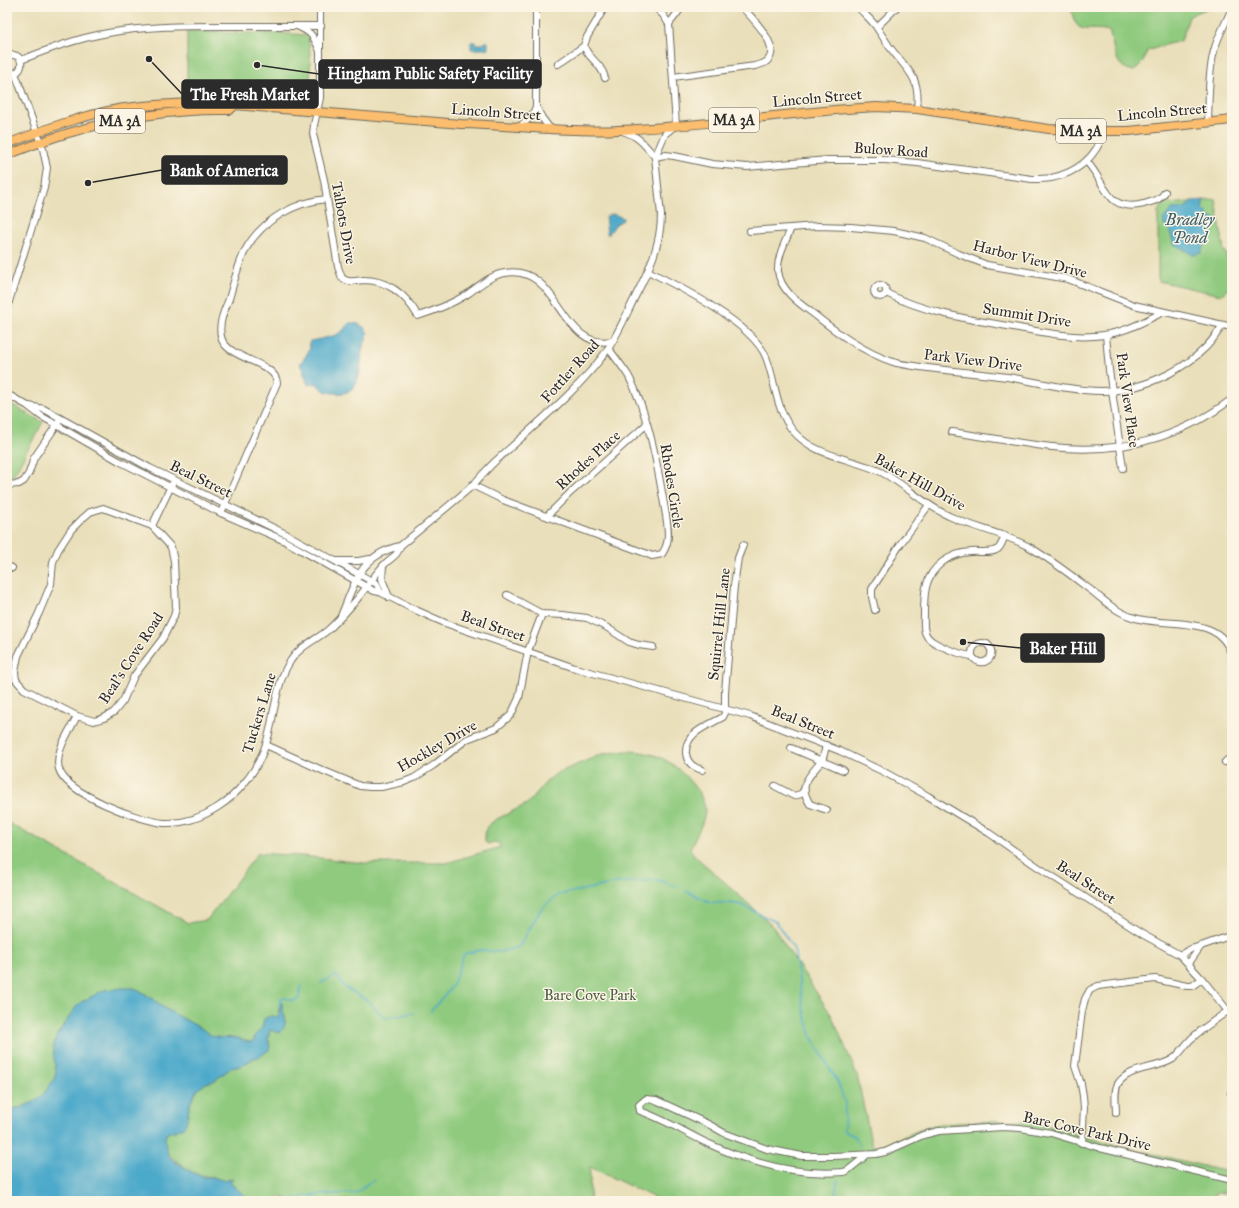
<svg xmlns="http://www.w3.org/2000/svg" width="1239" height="1208" viewBox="0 0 1239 1208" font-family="'IM FELL Great Primer',serif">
  <rect width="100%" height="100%" fill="#fcf5e5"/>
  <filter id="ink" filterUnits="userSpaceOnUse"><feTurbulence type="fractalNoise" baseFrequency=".025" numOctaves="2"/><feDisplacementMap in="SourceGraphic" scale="8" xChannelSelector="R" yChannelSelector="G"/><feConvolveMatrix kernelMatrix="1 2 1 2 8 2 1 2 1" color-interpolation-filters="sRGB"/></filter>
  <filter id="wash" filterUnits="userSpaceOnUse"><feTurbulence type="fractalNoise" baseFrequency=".012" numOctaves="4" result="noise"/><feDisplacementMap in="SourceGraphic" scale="16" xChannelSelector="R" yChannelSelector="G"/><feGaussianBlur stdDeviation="0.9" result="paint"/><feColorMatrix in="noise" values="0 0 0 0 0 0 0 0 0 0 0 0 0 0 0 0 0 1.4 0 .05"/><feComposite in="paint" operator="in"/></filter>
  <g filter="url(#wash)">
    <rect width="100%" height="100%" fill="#e9dfba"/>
    <g fill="#90ca7f" stroke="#5e7a55">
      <path d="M1071,7H1213L1195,13L1189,17L1181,41L1168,44L1147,51L1143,62L1134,71C1113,68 1115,48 1109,31C1086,25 1076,39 1071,7Z"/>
      <path d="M187,31H213L233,33H277L307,35C311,41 311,89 309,98L304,102L247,98H187Z"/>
      <path d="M1216,199L1224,251H1225L1232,273V285L1221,295L1158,281V211L1163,204L1169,203L1170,204Z"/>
      <path d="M7,402L43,422L13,476H7Z"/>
      <path d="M625,751C656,751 674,761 693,785C699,792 704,800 705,809C705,823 695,836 690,849L697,858L727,884L773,927L832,1016L857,1075L872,1146L883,1145L927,1127L941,1124L992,1121H1028L1050,1126L1088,1138L1232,1173V1193H1217L1207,1201H661L590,1167V1201H279L282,1199H287L281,1196L272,1201H251L230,1183L232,1179H229L225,1181C220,1180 217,1178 213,1177C206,1176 200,1176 194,1173C189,1171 185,1167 181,1164C169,1156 160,1149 167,1133L176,1131L187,1120L190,1104L196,1091L206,1083L214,1081L231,1068L241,1066L254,1058L259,1057L270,1042L268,1039L270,1030L273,1031L286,1017L283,1012L282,1003L278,1011L279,1016C271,1021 262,1027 257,1034C254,1037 255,1039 252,1042C245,1042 243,1039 237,1038C223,1036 215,1042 204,1030L164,1008L157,1002L139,990L133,988L89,999L81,1002L76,1007L56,1037L55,1062L56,1074L54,1079L43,1095L32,1103L19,1108L7,1109V822L188,923L207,920L258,853L303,856L363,863H446L501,847L498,843L494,842L488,844L485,842V831L488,826L495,820L527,804L547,781L557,773L602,754Z"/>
    </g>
    <g fill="#4ca9ca" stroke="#3c6a7a">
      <path d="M471,42H475V44H484L485,42H488V49H471Z"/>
      <path d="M1204,200L1202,208L1207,213V217L1216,219V222L1212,227C1213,243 1205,239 1201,253L1193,255L1174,244L1169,229L1164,225L1163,219L1172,209C1180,208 1186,210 1192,201Z"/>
      <path d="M613,214L623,218V220L616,224L608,235C606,232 606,221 605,217Z"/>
      <path d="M349,323C357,322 365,326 368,333C367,340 363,345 362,350C361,363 361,390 344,393C341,394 338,393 335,393C326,393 322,390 317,384L313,383L308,385L300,363C304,360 308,352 310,348L309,343L310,341C316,340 337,336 341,332C344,330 346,326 349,323Z"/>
      <path d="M122,988H133L139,990L157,1002L164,1008L204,1030C215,1041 223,1036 237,1038C243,1039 245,1042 252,1042L254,1040L255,1035L262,1028L264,1019C269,1016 272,1015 277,1017L279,1016L280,1002L282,1003C283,1015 290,1025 279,1033L270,1030L268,1039L270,1046L269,1050L259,1057L254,1058L241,1066L231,1068L214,1081L206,1083L196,1091L190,1104L186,1124L183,1128L167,1133L165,1138L166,1147L169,1156L173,1160L193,1173L205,1177H213L225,1181L233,1178L230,1183L251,1201H7V1109L19,1108L32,1103L43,1095L54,1079L56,1074L53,1049L56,1037L76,1007L81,1002L104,990Z"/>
    </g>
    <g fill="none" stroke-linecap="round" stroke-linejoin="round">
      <g stroke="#4ca9ca" stroke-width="1.5">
        <path d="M686,891L710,902L739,904L776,922L794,949L804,1011L812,1038L838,1083L845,1103L844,1131L856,1137L859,1146"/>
        <path d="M321,983L336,975L344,987L370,1002L384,1018L414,1013"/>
        <path d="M280,1005V999L285,998L293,1001L299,998L301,985"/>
        <path d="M431,1011L453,985L464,954L481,950L500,952L519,947L541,909L558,895L617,883L658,880L679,887"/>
        <path d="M313,1196L316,1201"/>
        <path d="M290,1199H293L313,1195L355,1193C363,1190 366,1181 374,1181"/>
        <path d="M834,1201L838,1179"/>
      </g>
    </g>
  </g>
  <g filter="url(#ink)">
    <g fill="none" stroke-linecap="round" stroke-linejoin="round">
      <defs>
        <g id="minor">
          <path d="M320,7V98L314,125L313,134L324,180L338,267L342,278C348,283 355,281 363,280C389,280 406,295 418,316C434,311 451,304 466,295C478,287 490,275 505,273C561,264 559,351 612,341"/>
          <path d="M858,7C864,14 872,20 877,28C881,34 885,40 889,46C906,70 921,75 917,109"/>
          <path d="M669,24L682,7"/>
          <path d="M299,27C311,32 314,37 319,49"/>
          <path d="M877,27L897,7"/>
          <path d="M584,46C588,59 601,62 605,78"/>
          <path d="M7,56C26,49 26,79 7,72"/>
          <path d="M21,60C49,49 78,38 108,33C146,26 184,26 223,26C256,26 288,26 321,26"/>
          <path d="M558,64L584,46L587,37L605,7"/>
          <path d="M673,77L755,66C758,65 763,64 766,62C784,48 751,17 742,7"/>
          <path d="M536,107L542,118L551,130"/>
          <path d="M1208,122C1209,99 1208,74 1214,51C1218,35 1227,22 1232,7"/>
          <path d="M519,127L531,117L536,107V7"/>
          <path d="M622,131C639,136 644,144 655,157"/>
          <path d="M655,157L665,155L674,156L712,164L747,167L828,160H885L917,163L1032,179C1038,179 1045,179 1051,178C1077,173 1097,157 1104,131"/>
          <path d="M1087,162C1107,184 1106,213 1144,204C1153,201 1160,201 1165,192"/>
          <path d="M791,228C786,241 777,256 778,271C780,289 797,302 811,312C836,332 863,352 893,362C902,365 911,365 920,367C949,371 978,373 1007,377C1047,383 1090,397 1130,388C1156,382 1185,368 1204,349C1212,342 1217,333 1223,325"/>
          <path d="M750,231L817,226L851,227L894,231L925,238L959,254L987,265L1068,279L1134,305L1232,327"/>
          <path d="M648,271C680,287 752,323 766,357C776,382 775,410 794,432C816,457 852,458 881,472C905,484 924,505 949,516C976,529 1005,533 1031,548C1053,561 1072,576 1092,591C1104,601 1117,612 1132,617C1165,629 1225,612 1232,659"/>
          <circle cx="880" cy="291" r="6"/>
          <path d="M886,293C928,314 973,320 1019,328C1043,332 1069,338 1094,336C1120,335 1141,323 1163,312"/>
          <path d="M7,308L44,188L47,168L43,149L15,73"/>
          <path d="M1106,335L1109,370L1123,468"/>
          <path d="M7,394L28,406L41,416L119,461L221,513L283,540L374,591L380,592L411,608L445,623L575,668L750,716L840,751L884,772L928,796L989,833L1038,867L1142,934L1180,955L1202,979L1232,1016"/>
          <path d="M29,406L44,409L150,468L286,534L377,584L380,592"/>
          <path d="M952,432C986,437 1019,443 1052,447C1119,454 1178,440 1232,399"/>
          <path d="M7,485L19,484L24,481L29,473L34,458L58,423"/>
          <path d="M472,485L503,500L645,553L652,556L662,554C664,551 666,548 667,543C670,532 666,516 664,504C657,463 648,412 628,375C622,366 615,357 608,348"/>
          <path d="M103,508L152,526L171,547L174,561L176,608L174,616L163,638L134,676L123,701L114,712L104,718L94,721L77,716L24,689L16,680L15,672L18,656L39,613L51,584L53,562L58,550L71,530L82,519L90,512Z"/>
          <path d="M221,513L277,383C276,362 231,360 222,340C217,326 224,311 229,299C234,282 238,263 247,247C264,219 295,202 327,199"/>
          <path d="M547,516L570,493L647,424"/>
          <path d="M152,526L172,484"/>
          <path d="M336,561H358L370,559"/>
          <path d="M7,566L12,568"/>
          <path d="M383,566L382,579L389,597"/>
          <path d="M507,595L542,614L563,615L587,618L606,627L629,642L639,645L653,647"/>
          <path d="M875,610L872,597V589L901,543L929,505"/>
          <path d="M341,616C355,583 360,555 400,546C424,526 448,507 472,486C481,477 489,466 499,458C537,423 578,391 608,349C619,332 627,313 636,295C649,270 661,244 661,215L655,157L665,134L676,125L669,24L663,15L655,7"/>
          <path d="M972,656C971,646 978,641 987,644C1000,656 981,671 972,656C961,655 941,647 932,641C922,635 924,624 924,614C924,605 924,596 926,587C931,566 950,553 971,552C979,551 991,554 998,549C1002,545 1003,540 1005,535"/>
          <path d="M77,716C70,731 54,752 59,769C66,794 140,821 164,823C183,824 201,818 218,807C237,795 255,773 263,752C268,740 271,727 273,714C277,696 280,676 291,660C300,646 316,640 328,630C336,623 344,614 351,606C363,594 371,579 383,566C390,557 397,558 400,546"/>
          <path d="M266,745L324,771L360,786L370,787H381L404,782L414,778L434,765L467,739L496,728L511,715L519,698L528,651L542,614"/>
          <path d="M826,745C825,750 824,756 822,760C812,775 796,783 810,804L827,810"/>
          <path d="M791,748L843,770"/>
          <path d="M1225,762L1232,756"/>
          <path d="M702,770C693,767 687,763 686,753C685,732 708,726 723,717L725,713V692L734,586L738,558L743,545"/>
          <path d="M775,786L794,796L801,794L804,790"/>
          <path d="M1180,955L1191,949L1201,946L1232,935"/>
          <path d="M1189,963L1201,946"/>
          <path d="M1231,1093L1232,1094"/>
          <path d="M1116,1113C1116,1104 1113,1088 1120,1081C1132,1067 1157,1069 1173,1059C1180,1054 1185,1045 1191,1039C1203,1028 1215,1020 1228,1011"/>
          <path d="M1082,1143L1084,1108L1083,1096L1081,1084L1075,1066L1082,1011L1085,999L1090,990L1098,986L1155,979L1187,986H1192L1202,979"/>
          <path d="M867,1155L847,1171L843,1172C795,1176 750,1163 707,1143C684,1132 664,1119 640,1111L639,1105L646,1099L656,1100L710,1125L724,1133L740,1139L767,1149L802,1156H834L876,1154L885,1152L923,1135L939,1131L1003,1127L1020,1128L1051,1133L1100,1148L1232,1180"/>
        </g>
        <g id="major">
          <path d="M7,144C43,130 80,116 118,109C143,105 168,104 193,103C204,102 227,98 235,105L461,124C513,125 566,133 619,130C705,126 790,112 876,107L917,109L1049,129L1091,131H1129L1232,120"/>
          <path d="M7,155C26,148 45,140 65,134C118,118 175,109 230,110L235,105"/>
        </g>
      </defs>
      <use href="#minor" stroke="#6e6a5d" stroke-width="8"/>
      <use href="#major" stroke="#6e6a5d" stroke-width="10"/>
      <use href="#minor" stroke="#fff" stroke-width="6"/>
      <use href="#major" stroke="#fbbd6e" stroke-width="8"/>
    </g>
  </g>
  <g text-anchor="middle" stroke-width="3" stroke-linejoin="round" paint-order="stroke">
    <g fill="#fcf5e5" stroke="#6a6863" stroke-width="1">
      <rect x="709" y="108" width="50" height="24" rx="3"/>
      <rect x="95" y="109" width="50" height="24" rx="3"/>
      <rect x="1056" y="119" width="50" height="24" rx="3"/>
    </g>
    <g font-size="14" font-weight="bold" fill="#2b2b2b">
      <text x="734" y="125">MA 3A</text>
      <text x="120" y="126">MA 3A</text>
      <text x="1081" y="136">MA 3A</text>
    </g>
    <g font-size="15" fill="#2b2b2b" stroke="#fcf5e5">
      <text transform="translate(817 98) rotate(-5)" y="5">Lincoln Street</text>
      <text transform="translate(496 112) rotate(4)" y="5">Lincoln Street</text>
      <text transform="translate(1162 112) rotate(-5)" y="5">Lincoln Street</text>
      <text transform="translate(891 150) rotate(4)" y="5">Bulow Road</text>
      <text transform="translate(344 223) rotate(80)" y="5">Talbots Drive</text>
      <text transform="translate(1030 259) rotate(14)" y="5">Harbor View Drive</text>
      <text transform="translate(1027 315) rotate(9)" y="5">Summit Drive</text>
      <text transform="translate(973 360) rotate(7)" y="5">Park View Drive</text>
      <text transform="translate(570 371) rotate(-48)" y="5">Fottler Road</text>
      <text transform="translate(1128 400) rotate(82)" y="5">Park View Place</text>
      <text transform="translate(588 460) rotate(-42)" y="5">Rhodes Place</text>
      <text transform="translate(201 479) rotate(26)" y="5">Beal Street</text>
      <text transform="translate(920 482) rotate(29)" y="5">Baker Hill Drive</text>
      <text transform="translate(672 486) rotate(81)" y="5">Rhodes Circle</text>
      <text transform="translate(719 624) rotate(-84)" y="5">Squirrel Hill Lane</text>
      <text transform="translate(493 626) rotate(19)" y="5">Beal Street</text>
      <text transform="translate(131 658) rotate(-57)" y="5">Beal's Cove Road</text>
      <text transform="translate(259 713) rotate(-73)" y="5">Tuckers Lane</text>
      <text transform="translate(803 722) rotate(22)" y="5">Beal Street</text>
      <text transform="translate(437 746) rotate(-30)" y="5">Hockley Drive</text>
      <text transform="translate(1086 882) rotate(33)" y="5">Beal Street</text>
      <text transform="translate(1087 1131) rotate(13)" y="5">Bare Cove Park Drive</text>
    </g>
    <g font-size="15" fill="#495b44" stroke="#fcf5e5">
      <text x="590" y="1000">Bare Cove Park</text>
    </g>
    <g font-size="16" font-style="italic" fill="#385d6b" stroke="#fcf5e5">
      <text x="1190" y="225">Bradley<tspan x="1190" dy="18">Pond</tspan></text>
    </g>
  </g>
  <path fill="none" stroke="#2b2b2b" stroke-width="1.5" d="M257 65L319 74M149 59L182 94M88 183L162 170M963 642L1021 648"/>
  <g fill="#2b2b2b" stroke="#fcf5e5" stroke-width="1.5">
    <circle cx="257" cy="65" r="4"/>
    <circle cx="149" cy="59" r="4"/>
    <circle cx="88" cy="183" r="4"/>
    <circle cx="963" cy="642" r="4"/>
  </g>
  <g fill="#2b2b2b" stroke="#2b2b2b" stroke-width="1.5">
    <rect x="319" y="60" width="222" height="28" rx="4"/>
    <rect x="182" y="80" width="136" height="28" rx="4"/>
    <rect x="162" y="156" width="125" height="28" rx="4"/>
    <rect x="1021" y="634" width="83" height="28" rx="4"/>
  </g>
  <g font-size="16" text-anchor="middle" font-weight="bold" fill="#fff">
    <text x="430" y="79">Hingham Public Safety Facility</text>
    <text x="250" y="100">The Fresh Market</text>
    <text x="224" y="176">Bank of America</text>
    <text x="1063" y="654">Baker Hill</text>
  </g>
  <rect width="1239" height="1208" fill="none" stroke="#fcf5e5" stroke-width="24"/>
</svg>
